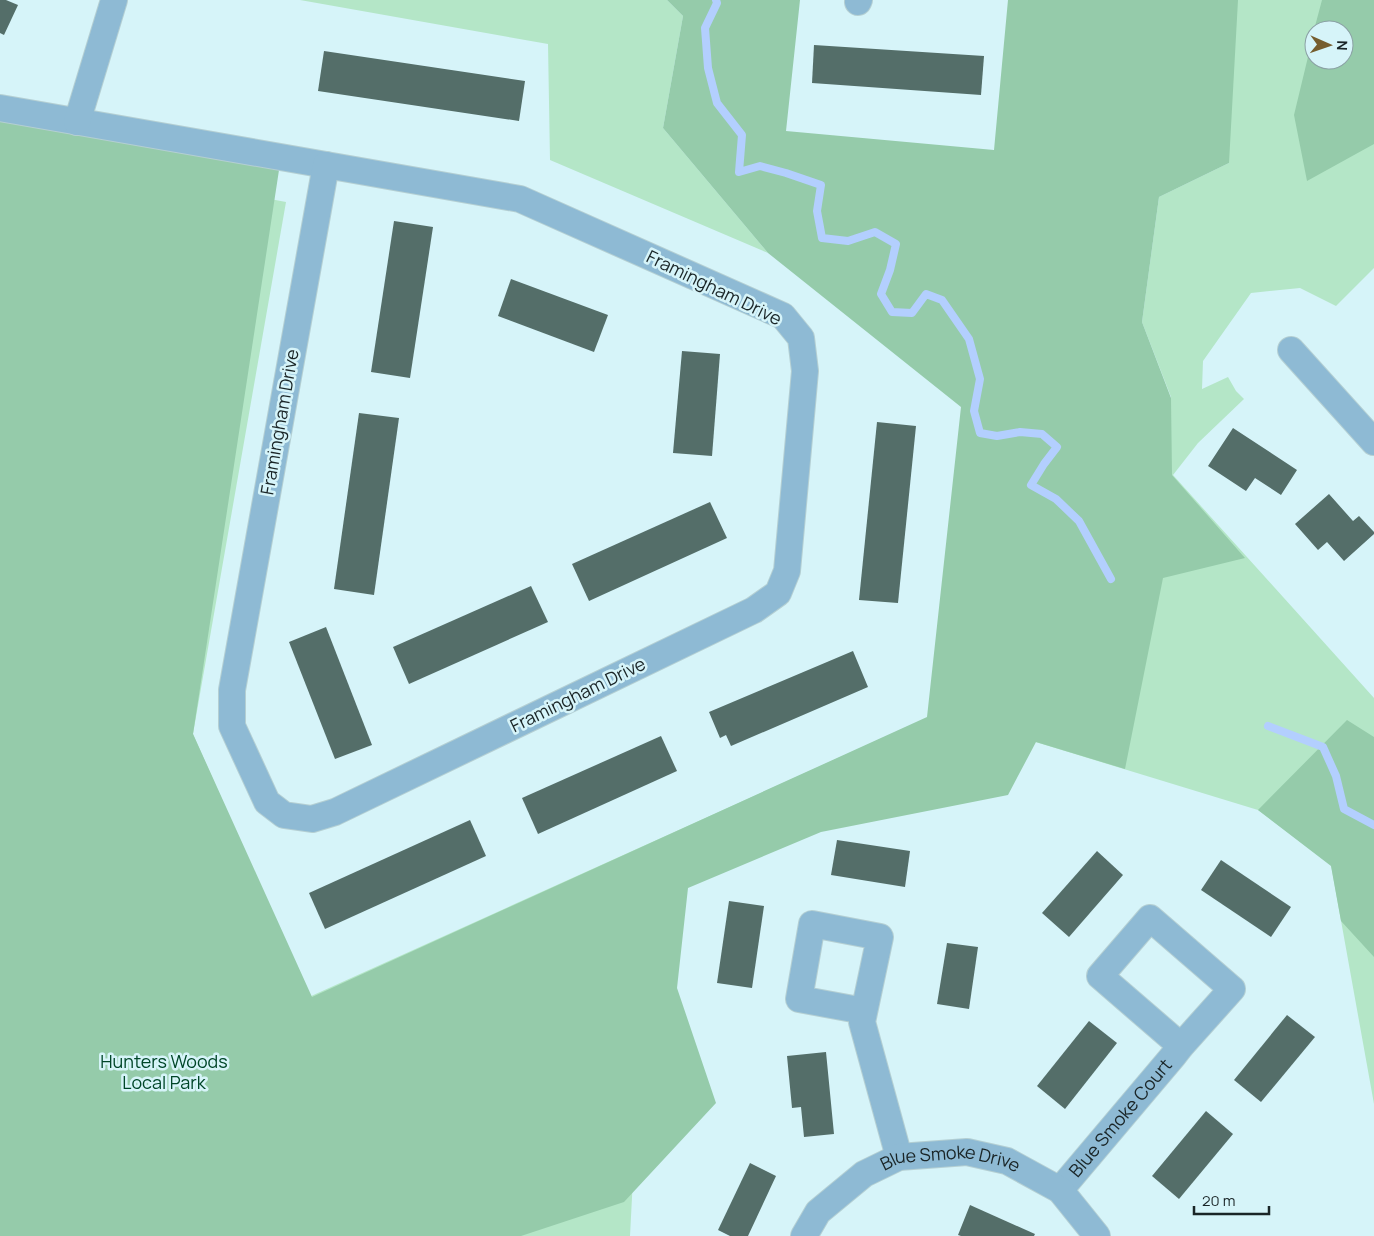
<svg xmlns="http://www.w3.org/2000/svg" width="1374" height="1236" viewBox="0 0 1374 1236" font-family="Manrope,sans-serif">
  <rect width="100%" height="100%" fill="#d6f4f9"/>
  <g fill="#b4e6c7" fill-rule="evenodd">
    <path d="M300,0H667L683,16L663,128L768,253L550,160L548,44Z"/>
    <path d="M1011,0H1374V268L1336,306L1300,288L1251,293L1203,361L1202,389L1228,377L1236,391L1244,399L1198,443L1173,475L1374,698V1104L1331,865L1258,810L970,722L649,868L630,1236H0V146L124,172L286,202L193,734L309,997L940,712ZM1314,30H1344V60H1314ZM1031,59L1229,163L1159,197L1142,322L1171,397V404Z"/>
  </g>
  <g fill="#95cbaa">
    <path d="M667,0H800L786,131L994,150L1008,0H1238L1229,163L1159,197L1142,322L1171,398L1172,475L1245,558L1163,578L1125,769L1036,742L1008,795L821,832L688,888L677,988L716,1103L624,1202L521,1236H0V108L281,157L193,734L312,997L927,717L961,407L768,253L663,128L683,16Z"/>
    <path d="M1322,0H1374V144L1307,181L1294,115L1314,32V60H1344V30H1314Z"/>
    <path d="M1347,720L1374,737V957L1341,921L1331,866L1258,810Z"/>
  </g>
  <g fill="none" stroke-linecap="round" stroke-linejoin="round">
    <g stroke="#b3cffe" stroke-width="8">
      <path d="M716,0L717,3L705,28L708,68L717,103L742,135L739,172L760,166L786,173L821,185L817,211L822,238L848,241L875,232L896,244L890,270L881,294L892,312L912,313L926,294L942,300L969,339L980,379L974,411L980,433L997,436L1020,432L1042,434L1057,447L1044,464L1031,485L1056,499L1079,521L1111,579"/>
      <path d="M1268,726L1323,747L1336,776L1344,809L1374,825"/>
    </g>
  </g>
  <g fill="#546e69">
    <path d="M0,0H6L18,5L4,35L0,33Z"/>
    <path d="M814,45L984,56L981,95L812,83Z"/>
    <path d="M324,51L525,81L519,121L318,91Z"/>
    <path d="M394,221L433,227L410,378L371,372Z"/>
    <path d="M511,279L608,315L594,352L498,316Z"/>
    <path d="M682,351L720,354L712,456L673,453Z"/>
    <path d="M359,413L399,418L374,595L334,589Z"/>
    <path d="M877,422L916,426L898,603L859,600Z"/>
    <path d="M1233,428L1297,470L1281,495L1255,478L1246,491L1208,466Z"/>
    <path d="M1329,494L1353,521L1359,516L1374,532V534L1344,561L1327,542L1318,550L1295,524Z"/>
    <path d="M710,502L727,538L589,601L572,564Z"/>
    <path d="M531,586L548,622L409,684L393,647Z"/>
    <path d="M326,627L372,745L335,759L289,642Z"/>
    <path d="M853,651L868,687L731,746L726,735L720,738L709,712Z"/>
    <path d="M661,736L677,771L538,834L522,798Z"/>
    <path d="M470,820L486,856L325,929L309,893Z"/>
    <path d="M837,840L910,851L905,887L831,875Z"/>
    <path d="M1097,851L1123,875L1069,937L1042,913Z"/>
    <path d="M1221,860L1291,907L1271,937L1201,890Z"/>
    <path d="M729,901L764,906L752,988L717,983Z"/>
    <path d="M947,943L978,947L969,1009L937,1004Z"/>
    <path d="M1287,1015L1315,1037L1261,1102L1234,1080Z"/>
    <path d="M1089,1021L1117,1043L1065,1109L1037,1086Z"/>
    <path d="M826,1052L834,1134L804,1137L801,1107L792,1108L787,1056Z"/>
    <path d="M1206,1111L1233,1134L1179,1199L1152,1176Z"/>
    <path d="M750,1163L776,1176L748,1236H730L718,1230Z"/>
    <path d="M970,1205L1035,1234L1034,1236H961L958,1235Z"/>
  </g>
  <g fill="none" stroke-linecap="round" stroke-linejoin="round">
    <defs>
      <g id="street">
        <path d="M858,2L859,0"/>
        <path d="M0,108L326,165"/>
        <path d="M77,122L114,0"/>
        <path d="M326,165L520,199L783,316L801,338L805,371L787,571L778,593L754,610L335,812L312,819L284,815L267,802L232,726V690Z"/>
        <path d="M1291,350L1374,442"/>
        <path d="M864,1011L799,999L812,924L880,937L862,1022L899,1157"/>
        <path id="s1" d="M1060,1190L1174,1055L1181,1046L1232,989L1150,918L1100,976L1181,1046"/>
        <path id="s2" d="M804,1236L818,1212L864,1174L899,1157L967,1152L1007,1161L1060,1190L1097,1236"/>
      </g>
    </defs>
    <use href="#street" stroke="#b4cfd3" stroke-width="28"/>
    <use href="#street" stroke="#8ebad4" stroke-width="26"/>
  </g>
  <g text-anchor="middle" stroke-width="5" stroke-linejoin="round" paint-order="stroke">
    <g font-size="18" fill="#1a2527" stroke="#d6f4f9">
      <text transform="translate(714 288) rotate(26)" y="6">Framingham Drive</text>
      <text transform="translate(280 422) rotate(-80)" y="6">Framingham Drive</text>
      <text transform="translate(578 695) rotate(-26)" y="6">Framingham Drive</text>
      <text dy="6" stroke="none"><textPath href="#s1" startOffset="94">Blue Smoke Court</textPath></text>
      <text dy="6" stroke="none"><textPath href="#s2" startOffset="178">Blue Smoke Drive</textPath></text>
    </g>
    <g font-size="18" fill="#004628" stroke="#d6f4f9">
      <text x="164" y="1068">Hunters Woods<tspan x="164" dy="21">Local Park</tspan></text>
    </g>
  </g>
  <g transform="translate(1329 45) rotate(92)"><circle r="24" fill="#d6f4f9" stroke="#8ba1a5"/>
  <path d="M0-4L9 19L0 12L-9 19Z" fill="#765d2e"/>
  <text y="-8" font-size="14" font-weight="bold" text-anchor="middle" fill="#1a2527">N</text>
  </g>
  <path d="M1194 1206v8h75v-8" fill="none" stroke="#1a2527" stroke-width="2.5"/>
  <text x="1202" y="1206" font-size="15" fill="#1a2527" stroke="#d6f4f9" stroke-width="4" paint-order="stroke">20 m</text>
</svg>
